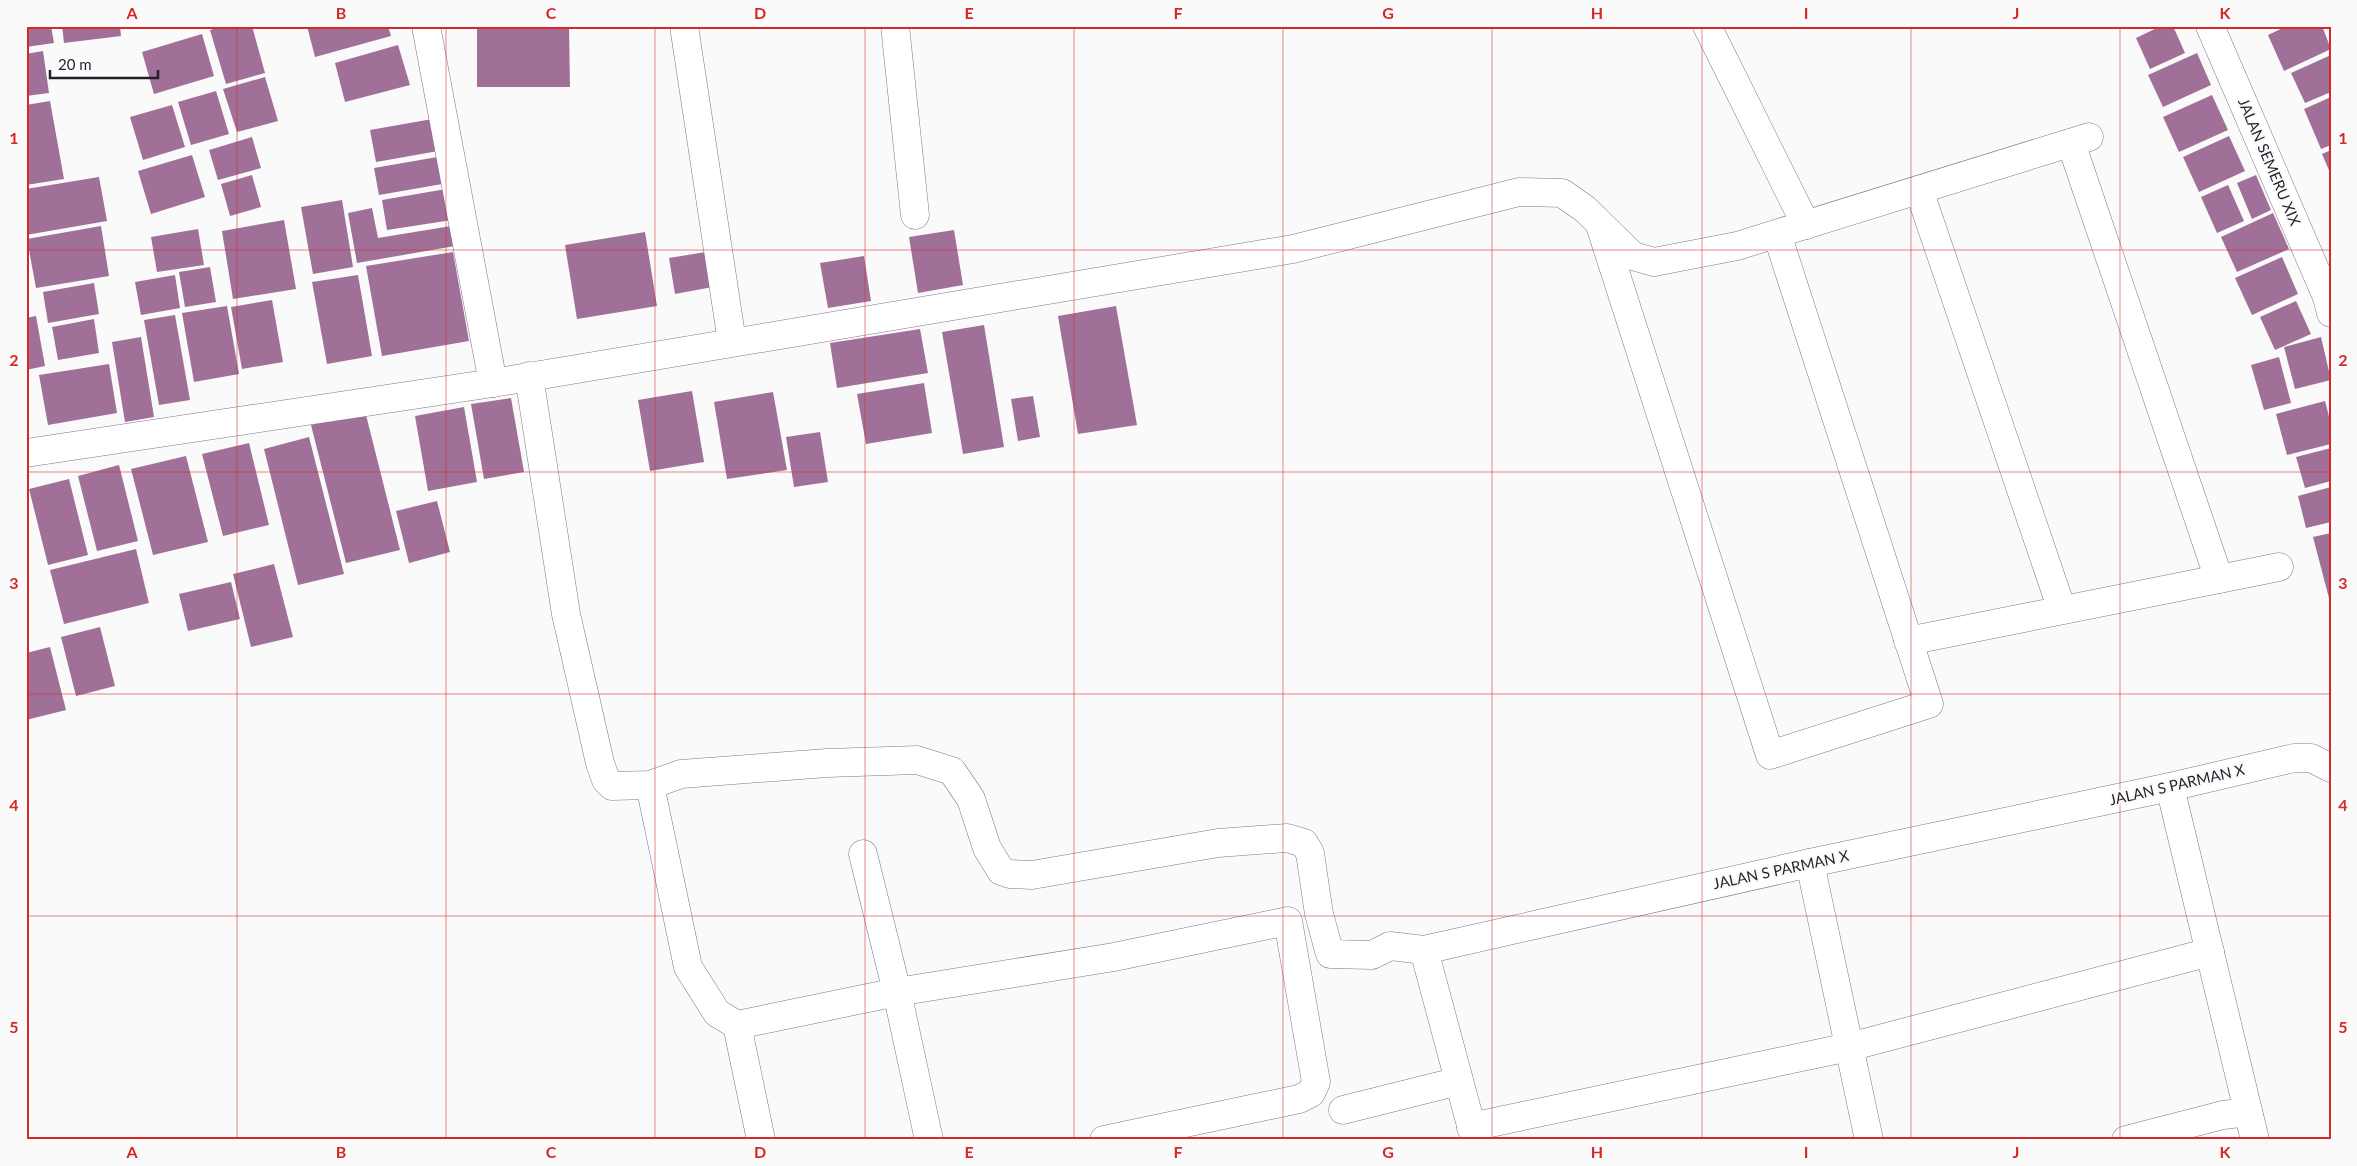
<svg xmlns="http://www.w3.org/2000/svg" width="2357" height="1166" viewBox="0 0 2357 1166" font-family="Lato,sans-serif">
  <rect width="100%" height="100%" fill="#fafafa"/>
  <g fill="#a07098">
    <path d="M26,26H51L54,43L26,47Z"/>
    <path d="M62,26H120L121,36L64,43Z"/>
    <path d="M223,26H252L265,73L226,84L210,30Z"/>
    <path d="M307,26H388L391,36L315,57Z"/>
    <path d="M477,26H569L570,87H477Z"/>
    <path d="M2161,26H2173L2185,53L2150,69L2136,38Z"/>
    <path d="M2287,26H2322L2331,49L2284,71L2268,35Z"/>
    <path d="M202,34L214,76L154,94L142,52Z"/>
    <path d="M398,45L410,85L345,102L335,63Z"/>
    <path d="M43,51L49,93L26,96V54Z"/>
    <path d="M2197,53L2211,85L2163,107L2148,75Z"/>
    <path d="M2331,55V92L2305,103L2291,73Z"/>
    <path d="M265,77L278,121L237,132L223,89Z"/>
    <path d="M216,91L229,134L191,145L178,102Z"/>
    <path d="M2212,95L2228,130L2179,152L2163,117Z"/>
    <path d="M2331,97V145L2321,149L2304,109Z"/>
    <path d="M50,101L64,179L26,185V105Z"/>
    <path d="M172,105L185,147L143,160L130,117Z"/>
    <path d="M438,118L444,150L376,162L370,130Z"/>
    <path d="M2229,136L2245,171L2199,192L2183,157Z"/>
    <path d="M252,137L261,168L218,180L209,150Z"/>
    <path d="M2331,150V175L2322,154Z"/>
    <path d="M192,155L205,197L151,214L138,171Z"/>
    <path d="M443,156L448,183L379,195L374,168Z"/>
    <path d="M252,175L261,207L230,216L221,184Z"/>
    <path d="M2256,175L2271,210L2252,219L2237,183Z"/>
    <path d="M99,177L107,221L26,235V189Z"/>
    <path d="M2228,185L2244,221L2217,233L2201,197Z"/>
    <path d="M446,189L452,220L387,230L382,200Z"/>
    <path d="M342,200L353,267L313,274L301,207Z"/>
    <path d="M372,208L378,238L451,226L455,246L357,263L348,213Z"/>
    <path d="M2273,213L2289,249L2237,272L2221,237Z"/>
    <path d="M284,220L296,289L233,299L222,231Z"/>
    <path d="M101,226L109,276L36,288L27,239Z"/>
    <path d="M198,229L204,265L157,272L151,237Z"/>
    <path d="M954,230L963,285L918,293L909,237Z"/>
    <path d="M645,232L657,306L577,319L565,245Z"/>
    <path d="M712,251L718,286L675,294L669,258Z"/>
    <path d="M453,252L469,341L382,356L366,266Z"/>
    <path d="M864,256L871,301L828,308L820,263Z"/>
    <path d="M2282,257L2298,294L2252,315L2235,278Z"/>
    <path d="M210,267L216,302L185,307L179,272Z"/>
    <path d="M175,275L180,308L141,315L135,282Z"/>
    <path d="M358,275L372,356L327,364L312,282Z"/>
    <path d="M94,283L99,314L48,323L43,292Z"/>
    <path d="M272,300L283,362L242,369L231,307Z"/>
    <path d="M2296,301L2311,334L2275,350L2260,317Z"/>
    <path d="M227,306L239,374L194,382L182,313Z"/>
    <path d="M1116,306L1137,425L1078,434L1058,316Z"/>
    <path d="M175,315L190,400L159,405L144,320Z"/>
    <path d="M36,316L45,366L26,370V318Z"/>
    <path d="M94,319L99,353L58,360L52,327Z"/>
    <path d="M984,325L1004,447L963,454L942,332Z"/>
    <path d="M920,329L928,373L837,388L830,343Z"/>
    <path d="M141,337L154,417L125,422L112,342Z"/>
    <path d="M2321,337L2331,380L2295,389L2284,347Z"/>
    <path d="M2279,357L2291,403L2264,410L2251,365Z"/>
    <path d="M109,364L117,413L48,425L39,375Z"/>
    <path d="M924,383L932,433L866,444L857,394Z"/>
    <path d="M692,391L704,462L650,471L638,400Z"/>
    <path d="M773,392L787,470L727,479L714,402Z"/>
    <path d="M1033,396L1040,437L1018,441L1011,399Z"/>
    <path d="M511,398L524,472L484,479L471,404Z"/>
    <path d="M2325,401L2331,424V444L2287,455L2276,414Z"/>
    <path d="M464,407L477,482L428,491L415,416Z"/>
    <path d="M365,411L400,550L346,563L311,425Z"/>
    <path d="M820,432L828,482L794,487L786,437Z"/>
    <path d="M309,437L344,574L298,585L264,449Z"/>
    <path d="M249,443L269,525L223,536L202,454Z"/>
    <path d="M2331,448V481L2305,488L2296,457Z"/>
    <path d="M186,456L208,542L153,555L131,469Z"/>
    <path d="M119,465L138,541L97,551L78,476Z"/>
    <path d="M69,479L88,555L48,565L29,489Z"/>
    <path d="M2331,487V522L2306,528L2298,496Z"/>
    <path d="M437,501L450,552L409,563L396,511Z"/>
    <path d="M2331,533V602H2330L2313,537Z"/>
    <path d="M136,549L149,603L64,624L50,570Z"/>
    <path d="M274,564L293,637L251,647L233,574Z"/>
    <path d="M231,582L240,619L188,631L179,594Z"/>
    <path d="M100,627L115,686L76,696L61,637Z"/>
    <path d="M50,647L66,710L26,720V653Z"/>
  </g>
  <g fill="none" stroke-linecap="round" stroke-linejoin="round">
    <defs>
      <g id="minor">
        <path d="M426,26L493,383"/>
        <path d="M684,26L732,342"/>
        <path d="M895,26L915,215"/>
        <path d="M1707,26L1806,225"/>
        <path d="M2210,26L2327,297L2331,313"/>
        <path d="M2071,143L2219,579"/>
        <path d="M1919,190L2062,610"/>
        <path d="M1600,225L1770,755L1929,704L1777,234"/>
        <path d="M529,376L566,614L600,763L606,780L612,786L650,785L681,774L827,763L917,760L952,771L971,799L987,848L1001,871L1010,874L1032,875L1218,843L1287,838L1304,843L1310,853L1319,914L1330,954L1372,955L1390,946L1424,950L1810,863L2170,787L2294,758H2311L2331,768"/>
        <path d="M26,453L493,383L1293,249L1519,192L1562,193L1585,209L1633,256L1654,262L1737,246L2089,137"/>
        <path d="M1908,641L2279,567"/>
        <path d="M650,785L688,967L717,1013L737,1025L897,992L1114,957L1288,921L1316,1082L1311,1093L1299,1099L1104,1140"/>
        <path d="M2170,787L2255,1140"/>
        <path d="M863,854L897,992L929,1140"/>
        <path d="M1810,863L1869,1140"/>
        <path d="M1424,950L1475,1140"/>
        <path d="M737,1025L761,1140"/>
        <path d="M1343,1110L1459,1081"/>
        <path d="M1471,1127L1849,1047L2210,952"/>
        <path d="M2126,1140L2223,1115L2248,1112"/>
      </g>
    </defs>
    <use href="#minor" stroke="#837290" stroke-width="29"/>
    <use href="#minor" stroke="#fff" stroke-width="28"/>
  </g>
  <path fill="none" stroke="#d62828" stroke-width="1" stroke-opacity="0.55" d="M237,26V1140M446,26V1140M655,26V1140M865,26V1140M1074,26V1140M1283,26V1140M1492,26V1140M1702,26V1140M1911,26V1140M2120,26V1140M26,250H2331M26,472H2331M26,694H2331M26,916H2331"/>
  <g text-anchor="middle" stroke-width="4.5" stroke-linejoin="round" paint-order="stroke">
    <g font-size="15" fill="#251e2b" stroke="#fafafa">
      <text transform="translate(2269 162) rotate(67)" y="5">JALAN SEMERU XIX</text>
      <text transform="translate(2177 785) rotate(-13)" y="5">JALAN S PARMAN X</text>
      <text transform="translate(1781 870) rotate(-12)" y="5">JALAN S PARMAN X</text>
    </g>
  </g>
  <rect width="2357" height="1166" fill="none" stroke="#fafafa" stroke-width="55"/>
  <path d="M50 70v8h108v-8" fill="none" stroke="#251e2b" stroke-width="2.5"/>
  <text x="58" y="70" font-size="15" fill="#251e2b" stroke="#fafafa" stroke-width="4" paint-order="stroke">20 m</text>
  <rect x="28" y="28" width="2302" height="1110" fill="none" stroke="#d62828" stroke-width="2"/>
  <g font-size="16" text-anchor="middle" font-weight="bold" fill="#d62828">
    <text x="132" y="19">A</text>
    <text x="341" y="19">B</text>
    <text x="551" y="19">C</text>
    <text x="760" y="19">D</text>
    <text x="969" y="19">E</text>
    <text x="1178" y="19">F</text>
    <text x="1388" y="19">G</text>
    <text x="1597" y="19">H</text>
    <text x="1806" y="19">I</text>
    <text x="2016" y="19">J</text>
    <text x="2225" y="19">K</text>
    <text x="14" y="144">1</text>
    <text x="2343" y="144">1</text>
    <text x="14" y="366">2</text>
    <text x="2343" y="366">2</text>
    <text x="14" y="589">3</text>
    <text x="2343" y="589">3</text>
    <text x="14" y="811">4</text>
    <text x="2343" y="811">4</text>
    <text x="14" y="1033">5</text>
    <text x="2343" y="1033">5</text>
    <text x="132" y="1158">A</text>
    <text x="341" y="1158">B</text>
    <text x="551" y="1158">C</text>
    <text x="760" y="1158">D</text>
    <text x="969" y="1158">E</text>
    <text x="1178" y="1158">F</text>
    <text x="1388" y="1158">G</text>
    <text x="1597" y="1158">H</text>
    <text x="1806" y="1158">I</text>
    <text x="2016" y="1158">J</text>
    <text x="2225" y="1158">K</text>
  </g>
</svg>
